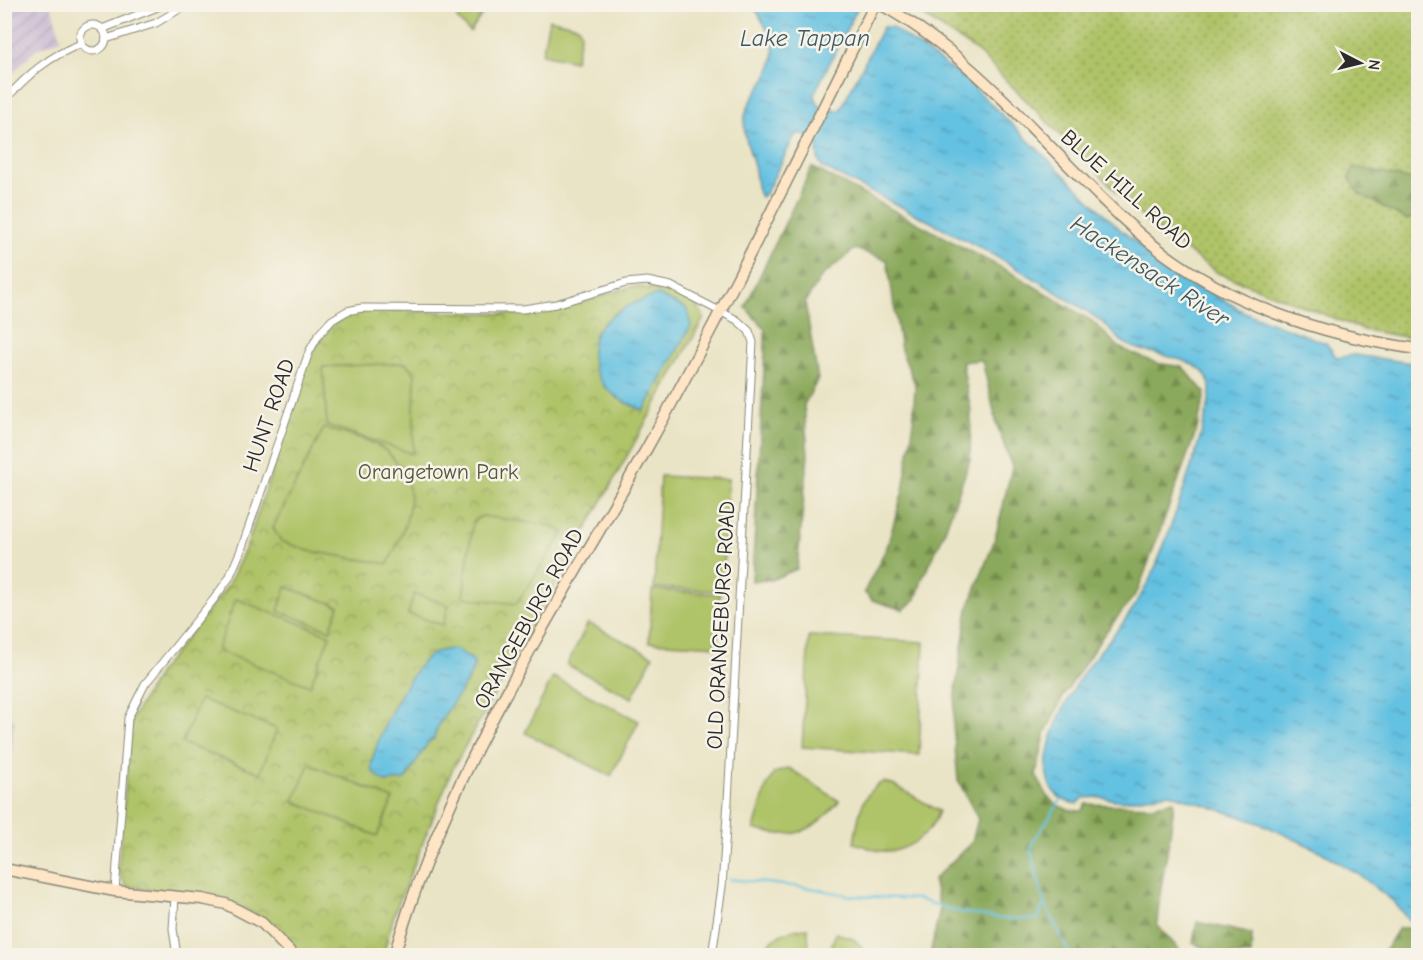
<svg xmlns="http://www.w3.org/2000/svg" width="1423" height="960" viewBox="0 0 1423 960" font-family="'Comic Neue',sans-serif">
  <defs>
    <pattern id="industrial-furrows" width="10" height="10" patternUnits="userSpaceOnUse" patternTransform="scale(1.5)"><rect width="10" height="10" fill="#ccbed4"/><path d="M-1 1l2-2M0 10L10 0M9 11l2-2" fill="none" stroke="#afa3b6"/></pattern>
    <pattern id="grass-dots" width="8" height="8" patternUnits="userSpaceOnUse" patternTransform="scale(1.5)"><rect width="8" height="8" fill="#afc368"/><path d="M2 2h.1M6 6h.1" fill="none" stroke="#8f9f56" stroke-width="1.8" stroke-linecap="round"/></pattern>
    <pattern id="forest-firs" width="22" height="20" patternUnits="userSpaceOnUse" patternTransform="scale(1.5)"><rect width="22" height="20" fill="#8ba95c"/><path d="M5 1l3.5 6h-7zM16 11l3.5 6h-7z" fill="#728a4c"/></pattern>
    <pattern id="park-crowns" width="20" height="18" patternUnits="userSpaceOnUse" patternTransform="scale(1.5)"><rect width="20" height="18" fill="#afc368"/><path d="M2 6a3 3 0 1 1 6 0M12 15a3 3 0 1 1 6 0" fill="none" stroke="#8f9f56"/></pattern>
    <pattern id="water-ripples" width="26" height="14" patternUnits="userSpaceOnUse" patternTransform="scale(1.5)"><rect width="26" height="14" fill="#63c1e1"/><path d="M2 4q2-2 4 0t4 0M15 11q2-2 4 0t4 0" fill="none" stroke="#529db7"/></pattern>
  </defs>
  <rect width="100%" height="100%" fill="#f7f3e8"/>
  <filter id="ink" filterUnits="userSpaceOnUse"><feTurbulence type="fractalNoise" baseFrequency=".0167" numOctaves="2"/><feDisplacementMap in="SourceGraphic" scale="12" xChannelSelector="R" yChannelSelector="G"/><feConvolveMatrix kernelMatrix="1 2 1 2 8 2 1 2 1" color-interpolation-filters="sRGB"/></filter>
  <filter id="wash" filterUnits="userSpaceOnUse"><feTurbulence type="fractalNoise" baseFrequency=".008" numOctaves="4" result="noise"/><feDisplacementMap in="SourceGraphic" scale="24" xChannelSelector="R" yChannelSelector="G"/><feGaussianBlur stdDeviation="1.35" result="paint"/><feColorMatrix in="noise" values="0 0 0 0 0 0 0 0 0 0 0 0 0 0 0 0 0 1.4 0 .05"/><feComposite in="paint" operator="in"/></filter>
  <g filter="url(#wash)">
    <rect width="100%" height="100%" fill="#eae4c6"/>
    <g fill="url(#industrial-furrows)">
      <path d="M5,4L51,5L61,39L36,49L5,81Z"/>
      <path d="M5,717L14,719L5,816L4,717Z"/>
    </g>
    <path fill="url(#grass-dots)" stroke="#6d774a" stroke-width="1.5" d="M907,5H1418V339L1364,330L1218,273L1147,222L978,52Z"/>
    <g fill="url(#forest-firs)" stroke="#5b6a44" stroke-width="1.5">
      <path d="M812,167L1017,276L1092,321L1120,348L1156,363L1183,367L1205,393L1197,429L1138,591L1102,637L1064,695L1045,734L1036,775C1048,798 1053,811 1082,811L1086,804L1152,806L1174,801C1171,843 1159,884 1157,925L1184,955H930L940,909L933,880L972,842L978,819L958,780L953,725L956,686L968,609L995,539L1012,467L997,425L982,360L962,362L971,411L970,460L941,541L923,577L916,599L903,610L872,600L864,592L887,547L903,491L913,428L915,384L901,350L887,260L855,249L822,276L805,302L818,379L804,405L808,455L797,569L771,580L752,581L765,350V329L745,307Z"/>
      <path d="M1355,167L1418,181V215L1407,220L1358,193L1349,177Z"/>
      <path d="M1197,922L1252,934L1251,955H1220L1193,943Z"/>
      <path d="M1399,928H1412L1418,940V955H1382Z"/>
    </g>
    <path fill="url(#park-crowns)" stroke="#6d774a" stroke-width="1.5" d="M630,287C656,287 694,292 704,318L452,770L395,912L383,955H300L281,934L260,917L231,902L126,886L118,870L131,720L160,671L224,591L233,575L248,543L310,355C328,329 332,319 364,310L518,314L559,309Z"/>
    <g fill="#afc368" stroke="#6d774a" stroke-width="1.5">
      <path d="M452,5V4L488,5L470,32L458,20Z"/>
      <path d="M549,19L578,26L581,32L575,61L542,54Z"/>
      <path d="M406,363L415,374L413,454L327,425L323,367Z"/>
      <path d="M324,428C340,433 358,436 373,443C383,447 392,456 398,464C423,497 403,531 388,564L309,551L281,541L273,528Z"/>
      <path d="M660,476L728,479L723,591L654,588Z"/>
      <path d="M482,516L554,526L563,534L516,604L463,597L473,521Z"/>
      <path d="M286,587L339,606L330,630L278,611Z"/>
      <path d="M652,590L720,594L717,646L649,642Z"/>
      <path d="M414,594L449,605L443,625L408,614Z"/>
      <path d="M236,599L330,635L310,686L217,650Z"/>
      <path d="M588,623L653,656L632,698L567,665Z"/>
      <path d="M809,636L924,642L919,755L802,747Z"/>
      <path d="M553,677L639,721L611,776L525,733Z"/>
      <path d="M200,699L277,729L260,773L182,743Z"/>
      <path d="M309,764L393,799L377,836L294,801Z"/>
      <path d="M789,768L839,801C813,833 793,841 754,829L766,788L774,773Z"/>
      <path d="M883,782L893,784L939,811C932,834 906,854 881,851C872,850 862,845 854,843C858,820 860,792 883,782Z"/>
      <path d="M808,928L809,955H762C769,936 789,929 808,928Z"/>
      <path d="M836,933L854,939L869,955H828Z"/>
    </g>
    <g fill="url(#water-ripples)" stroke="#477686" stroke-width="1.5">
      <path d="M753,5H859L814,94L819,106L828,111L840,110L883,27H891L964,78L1120,229L1164,266L1246,313L1326,343L1337,358L1354,355L1418,364V932L1395,903L1361,876L1318,850L1262,824L1169,793L1122,801L1098,797L1084,798L1077,804C1011,792 1069,691 1092,661C1104,645 1119,630 1130,613C1137,603 1143,592 1149,581C1162,557 1214,408 1210,386C1205,353 1146,358 1123,342C1115,337 1110,329 1103,323C1091,313 1077,305 1064,297C987,247 903,209 822,167L818,159L817,142L799,133L794,137L766,193L761,197C755,188 757,177 754,166C750,149 742,135 745,117C746,107 754,96 760,88C784,52 773,39 753,5Z"/>
      <path d="M658,295L687,309L691,326L644,410C618,402 595,385 592,356C592,347 592,338 598,329C614,310 635,301 658,295Z"/>
      <path d="M455,649L474,661C474,683 437,715 434,739L429,741L405,780L385,782L372,771C367,751 412,667 429,656C437,650 445,649 455,649Z"/>
    </g>
    <g fill="none" stroke-linecap="round" stroke-linejoin="round">
      <g stroke="#63c1e1" stroke-width="2">
        <path d="M729,879L810,888L852,896L917,899L956,911L1003,919H1038L1044,903L1031,852L1033,842L1061,800"/>
        <path d="M1044,903L1071,956"/>
      </g>
    </g>
  </g>
  <g filter="url(#ink)">
    <g fill="none" stroke-linecap="round" stroke-linejoin="round">
      <defs>
        <g id="street">
          <circle cx="93" cy="38" r="13"/>
          <path d="M102,29L165,4"/>
          <path d="M106,39L156,23L188,4"/>
          <path d="M4,101C27,75 49,56 81,44"/>
          <path d="M115,891L128,718L145,684L214,599L229,578L241,550L309,352L319,334L332,320L347,311L362,308L523,309L556,304L626,283L647,281L671,286L737,320L749,331L753,342L728,801L722,887L712,956"/>
          <path d="M175,897L173,929L177,956"/>
        </g>
        <g id="secondary">
          <path d="M880,4C986,62 1057,164 1148,241C1223,303 1323,336 1418,349"/>
          <path d="M4,869L115,891L202,899L226,904L262,923L294,956"/>
          <path d="M394,956C446,773 555,611 647,448C728,303 800,153 875,4"/>
        </g>
      </defs>
      <use href="#street" stroke="#8a8878" stroke-width="9"/>
      <use href="#secondary" stroke="#8a8878" stroke-width="13"/>
      <use href="#street" stroke="#fff" stroke-width="7"/>
      <use href="#secondary" stroke="#fde5c5" stroke-width="10"/>
    </g>
  </g>
  <g text-anchor="middle" stroke-width="5" stroke-linejoin="round" paint-order="stroke">
    <g font-size="22" fill="#2b2b2b" stroke="#f7f3e8">
      <text transform="translate(1127 189) rotate(42)" y="8">BLUE HILL ROAD</text>
      <text transform="translate(268 415) rotate(-71)" y="8">HUNT ROAD</text>
      <text transform="translate(528 618) rotate(-61)" y="8">ORANGEBURG ROAD</text>
      <text transform="translate(720 625) rotate(-87)" y="8">OLD ORANGEBURG ROAD</text>
    </g>
    <g font-size="22" fill="#53593d" stroke="#f7f3e8">
      <text x="438" y="479">Orangetown Park</text>
    </g>
    <g font-size="24" font-style="italic" fill="#3c5862" stroke="#f7f3e8">
      <text x="805" y="46">Lake Tappan</text>
      <text transform="translate(1150 271) rotate(33)" y="8">Hackensack River</text>
    </g>
  </g>
  <rect width="1423" height="960" fill="none" stroke="#f7f3e8" stroke-width="24"/>
  <g transform="translate(1360 63) rotate(97)" stroke="#f7f3e8" stroke-width="4.5" paint-order="stroke">
  <path d="M0-4.5L10 22L0 15L-10 22Z" fill="#2b2b2b"/>
  <text y="-9" font-size="16" font-weight="bold" text-anchor="middle" fill="#2b2b2b">N</text>
  </g>
</svg>
